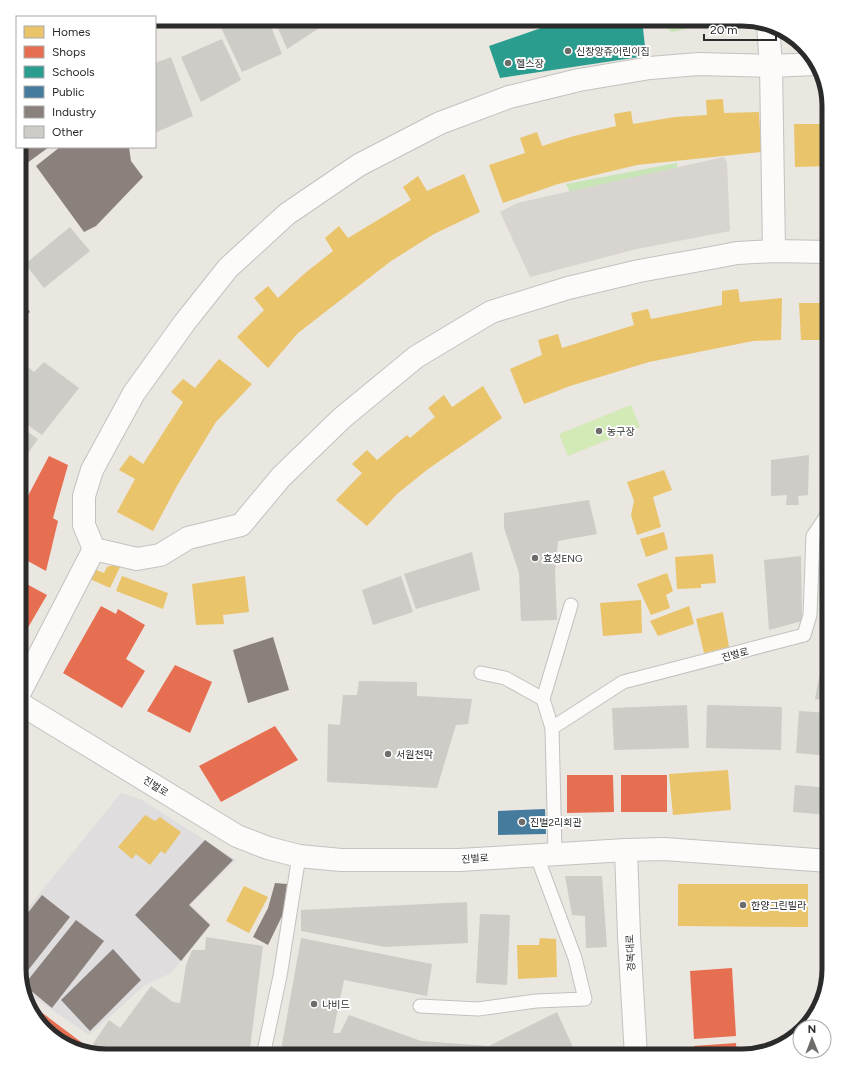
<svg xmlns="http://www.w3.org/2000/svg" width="848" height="1075" viewBox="0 0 848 1075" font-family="Figtree,'Noto Sans KR',sans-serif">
  <rect width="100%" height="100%" fill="#eae6e0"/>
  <path fill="#e0dddf" d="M121,793L142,800L236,860L191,904L211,925L171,973L144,986L89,1035L26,992L19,969V919Z"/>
  <g fill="#c8e5b8">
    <path d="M654,19H697L686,29L672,32Z"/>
    <path d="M677,163V179L574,200L566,184Z"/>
  </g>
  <path fill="#d3e9b6" d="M631,405L640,427L568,456L559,434Z"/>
  <path fill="#d8d4cf" d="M724,157L727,163L730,231L637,249L530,277L500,212L517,203Z"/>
  <g fill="#e9c46a">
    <path d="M723,99L724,113L759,112L761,152L637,165L558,184L503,203L489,165L525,153L520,138L537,132L542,146L574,136L616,126L614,114L631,111L633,124L675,117L707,115L706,100Z"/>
    <path d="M794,124H829V166L795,167Z"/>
    <path d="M464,174L480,212L434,234L391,261L298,333L268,368L237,337L264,310L254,298L268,286L278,298L304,274L333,251L325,238L339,226L348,238L411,200L403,187L418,176L427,191Z"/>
    <path d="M738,289L740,302L782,298L781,340L753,341L649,362L570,386L524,404L510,369L542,355L538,340L558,334L562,348L634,325L631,313L648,309L651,319L722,305V291Z"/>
    <path d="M799,303H829V340H801Z"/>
    <path d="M219,359L252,384L216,422L178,484L153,531L117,512L135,479L119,470L130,455L143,464L183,402L171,392L183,379L195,388Z"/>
    <path d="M483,386L502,418L428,469L397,494L367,526L336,500L362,473L352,464L367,450L377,460L407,435L410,438L435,417L428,408L444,395L452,407Z"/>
    <path d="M664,470L672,490L653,497L661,527L637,535L631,515L634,501L627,482Z"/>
    <path d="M664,532L668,549L646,557L640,539Z"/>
    <path d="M713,554L716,583L701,584V588L677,589L675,557Z"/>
    <path d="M113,565L120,567L110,588L90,579L94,569L104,573L107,567Z"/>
    <path d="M667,573L673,591L666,595L670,608L651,615L637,584Z"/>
    <path d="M122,576L168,593L163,609L116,591Z"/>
    <path d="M245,576L249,612L223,615L224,624L196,625L192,584Z"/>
    <path d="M641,600L642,633L603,636L600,603Z"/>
    <path d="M689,606L694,624L658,636L650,621Z"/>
    <path d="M723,612L729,647L704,653L696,619Z"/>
    <path d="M728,770L731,810L673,815L669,774Z"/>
    <path d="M145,815L155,821L160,817L181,832L165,854L161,851L150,865L136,854L132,859L118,847Z"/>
    <path d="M678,884H808V927L678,926Z"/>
    <path d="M244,886L268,897L249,933L226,921Z"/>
    <path d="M540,938L556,939L557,977L518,979L517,945H539Z"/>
  </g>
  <g fill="#e76f51">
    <path d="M49,456L68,465L53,518L58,521L46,571L26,560L23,566L19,564V513Z"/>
    <path d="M21,581L47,595L19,643V585Z"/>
    <path d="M101,606L116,614L118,609L145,625L126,659L145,671L122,708L63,673Z"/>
    <path d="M175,665L212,682L190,733L147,711Z"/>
    <path d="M275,726L298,760L221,802L199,766Z"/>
    <path d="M567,775H613L614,812L567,813Z"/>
    <rect x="621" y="775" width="46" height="37"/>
    <path d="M732,968L736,1036L694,1039L690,971Z"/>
    <path d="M29,1003L97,1054L63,1045L34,1018Z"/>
    <path d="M736,1043L737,1056H695L694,1046Z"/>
  </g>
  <path fill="#2a9d8f" d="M567,19H642L646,56L500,78L489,46Z"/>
  <path fill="#457b9d" d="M545,809L546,834L498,835V811Z"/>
  <g fill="#8a817c">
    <path d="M19,147H49L19,169Z"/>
    <path d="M60,147H129L131,161L143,177L96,226L84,232L36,166Z"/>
    <path d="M19,297L30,312L19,320Z"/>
    <path d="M273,637L289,690L248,703L233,650Z"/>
    <path d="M205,840L233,860L189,905L210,925L181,961L135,915Z"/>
    <path d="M275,883L287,884L283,914L268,945L253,937L268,908Z"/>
    <path d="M42,895L70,917L22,978L19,969V924Z"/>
    <path d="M76,920L104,941L52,1008L24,985Z"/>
    <path d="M113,949L141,980L90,1031L61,1000Z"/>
  </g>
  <g fill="#ceccc7">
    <path d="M217,19H268L282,54L242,72Z"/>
    <path d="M277,19H333L287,49L275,21Z"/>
    <path d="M222,39L241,80L201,102L181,57Z"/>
    <path d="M171,57L193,116L155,133V63Z"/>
    <path d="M70,227L90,251L44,288L25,264Z"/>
    <path d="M19,360L34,372L44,362L79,388L42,435L19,419Z"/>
    <path d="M19,426L38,439L19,466Z"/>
    <path d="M809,455L808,495L798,496L799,505H786L787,495L771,496V460Z"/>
    <path d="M589,500L597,534L558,541L555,572L557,620L521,621L519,573L504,528V513Z"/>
    <path d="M829,524V550L820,546Z"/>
    <path d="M472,552L480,590L416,609L404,574Z"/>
    <path d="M801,556L802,621L769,630L764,560Z"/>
    <path d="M401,576L413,612L373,625L362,590Z"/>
    <path d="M827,635L829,636V701L815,699Z"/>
    <path d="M359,681L417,682V696L472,699L468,724L456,725L437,788L327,782L328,724L340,725L343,695H357Z"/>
    <path d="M687,705L689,748L614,750L612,708Z"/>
    <path d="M707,705L782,707L781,750L706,748Z"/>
    <path d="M799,711L829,713V756L796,753Z"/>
    <path d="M795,785L829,788V815L793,812Z"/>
    <path d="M565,876H602L607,947L586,948L585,916L572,915Z"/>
    <path d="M467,902L468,943L385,947L301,931V910Z"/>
    <path d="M480,914L510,915L507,985L476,983Z"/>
    <path d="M206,937L263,946L249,1056H224L179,1050L174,1056H110L93,1044L109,1020L120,1028L151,986L173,1002L180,1003L186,965L192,950H205Z"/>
    <path d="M301,938L432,964L427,996L344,980L333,1033H340L349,1015L421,1041L489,1046L557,1012L577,1056H280Z"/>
  </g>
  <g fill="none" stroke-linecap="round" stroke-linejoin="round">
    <defs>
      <g id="lane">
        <path d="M481,673L505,678L543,699"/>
        <path d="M552,728L623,682L804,635L810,615L813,536L829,512"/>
        <path d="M555,853L552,728L543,699L571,605"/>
        <path d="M420,1006L478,1009L536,1001L585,999L575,958L536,854"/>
        <path d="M263,1056L280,976L299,856"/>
      </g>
      <g id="street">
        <path d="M768,25L771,66L774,251"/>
        <path d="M94,549L84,525V496L92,470L134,393L185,322L228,268L287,214L359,165L440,123L509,97L579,80L650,68L699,64L771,66L816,64"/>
        <path d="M94,549L137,559L160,555L188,538L241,525L281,477L342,418L416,357L491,312L568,288L639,271L711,258L737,253L774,251L829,252"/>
        <path d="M19,694L94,549"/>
        <path d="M626,850L664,849L829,861"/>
      </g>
      <path id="secondary" d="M19,703L237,836L268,848L299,856L341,860H459L626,850L629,936L636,1056"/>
    </defs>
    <use href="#lane" stroke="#c3c2c1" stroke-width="15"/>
    <use href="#street" stroke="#c3c2c1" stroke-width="24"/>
    <use href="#secondary" stroke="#c3c2c1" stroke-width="24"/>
    <use href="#lane" stroke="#fcfbfa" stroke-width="13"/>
    <use href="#street" stroke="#fcfbfa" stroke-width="22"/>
    <use href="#secondary" stroke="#fcfbfa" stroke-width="22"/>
  </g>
  <g fill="#6e6c6a" stroke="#fff" stroke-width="1.5">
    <circle cx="568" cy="51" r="4"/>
    <circle cx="508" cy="63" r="4"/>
    <circle cx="599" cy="431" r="4"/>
    <circle cx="535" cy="558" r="4"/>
    <circle cx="388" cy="754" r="4"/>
    <circle cx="522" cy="822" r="4"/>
    <circle cx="743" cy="905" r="4"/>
    <circle cx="314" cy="1004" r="4"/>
  </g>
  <g text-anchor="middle" stroke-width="4" stroke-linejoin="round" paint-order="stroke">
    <g font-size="10" fill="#2b2b2b" stroke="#fff" text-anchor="start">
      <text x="576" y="55">신창앙쥬어린이집</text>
      <text x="516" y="67">헬스장</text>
      <text x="607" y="435">농구장</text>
      <text x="543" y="562">효성ENG</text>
      <text x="396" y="758">서원천막</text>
      <text x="530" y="826">진벌2리회관</text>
      <text x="751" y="909">한양그린빌라</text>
      <text x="322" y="1008">나비드</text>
    </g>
    <g font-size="10" fill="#2b2b2b" stroke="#fff">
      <text transform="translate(735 654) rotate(-15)" y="4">진벌로</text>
      <text transform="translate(156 786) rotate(32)" y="4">진벌로</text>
      <text transform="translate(475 858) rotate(-4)" y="4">진벌로</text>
      <text transform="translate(630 953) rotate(-93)" y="4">경복대로</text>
    </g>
  </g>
  <path d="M0 0H848V1075H0ZM106 26H742A80 80 0 0 1 822 106V969A80 80 0 0 1 742 1049H106A80 80 0 0 1 26 969V106A80 80 0 0 1 106 26Z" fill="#fff" fill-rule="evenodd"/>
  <path fill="none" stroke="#2b2b2b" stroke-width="5" d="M106 26H742A80 80 0 0 1 822 106V969A80 80 0 0 1 742 1049H106A80 80 0 0 1 26 969V106A80 80 0 0 1 106 26Z"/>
  <rect x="16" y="16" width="140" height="132" fill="#ffffff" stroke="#aaaaaa"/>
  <rect x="24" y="26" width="20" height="12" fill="#e9c46a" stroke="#aaaaaa"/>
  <text x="52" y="36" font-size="12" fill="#2b2b2b">Homes</text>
  <rect x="24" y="46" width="20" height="12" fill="#e76f51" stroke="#aaaaaa"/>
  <text x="52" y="56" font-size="12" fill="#2b2b2b">Shops</text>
  <rect x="24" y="66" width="20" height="12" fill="#2a9d8f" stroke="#aaaaaa"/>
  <text x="52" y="76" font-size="12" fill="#2b2b2b">Schools</text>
  <rect x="24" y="86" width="20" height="12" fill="#457b9d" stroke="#aaaaaa"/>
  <text x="52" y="96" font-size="12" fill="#2b2b2b">Public</text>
  <rect x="24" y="106" width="20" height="12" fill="#8a817c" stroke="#aaaaaa"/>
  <text x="52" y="116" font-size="12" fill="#2b2b2b">Industry</text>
  <rect x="24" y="126" width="20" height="12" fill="#ceccc7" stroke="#aaaaaa"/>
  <text x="52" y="136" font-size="12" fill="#2b2b2b">Other</text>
  <g transform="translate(812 1039) rotate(359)"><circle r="19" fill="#ffffff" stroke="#aaaaaa"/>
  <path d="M0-3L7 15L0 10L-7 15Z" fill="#6e6c6a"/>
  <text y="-6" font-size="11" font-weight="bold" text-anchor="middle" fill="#2b2b2b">N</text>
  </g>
  <path d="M704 34v6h72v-6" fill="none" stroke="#2b2b2b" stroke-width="2"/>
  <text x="710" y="34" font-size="12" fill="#2b2b2b" stroke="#ffffff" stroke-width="3" paint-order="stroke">20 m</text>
</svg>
